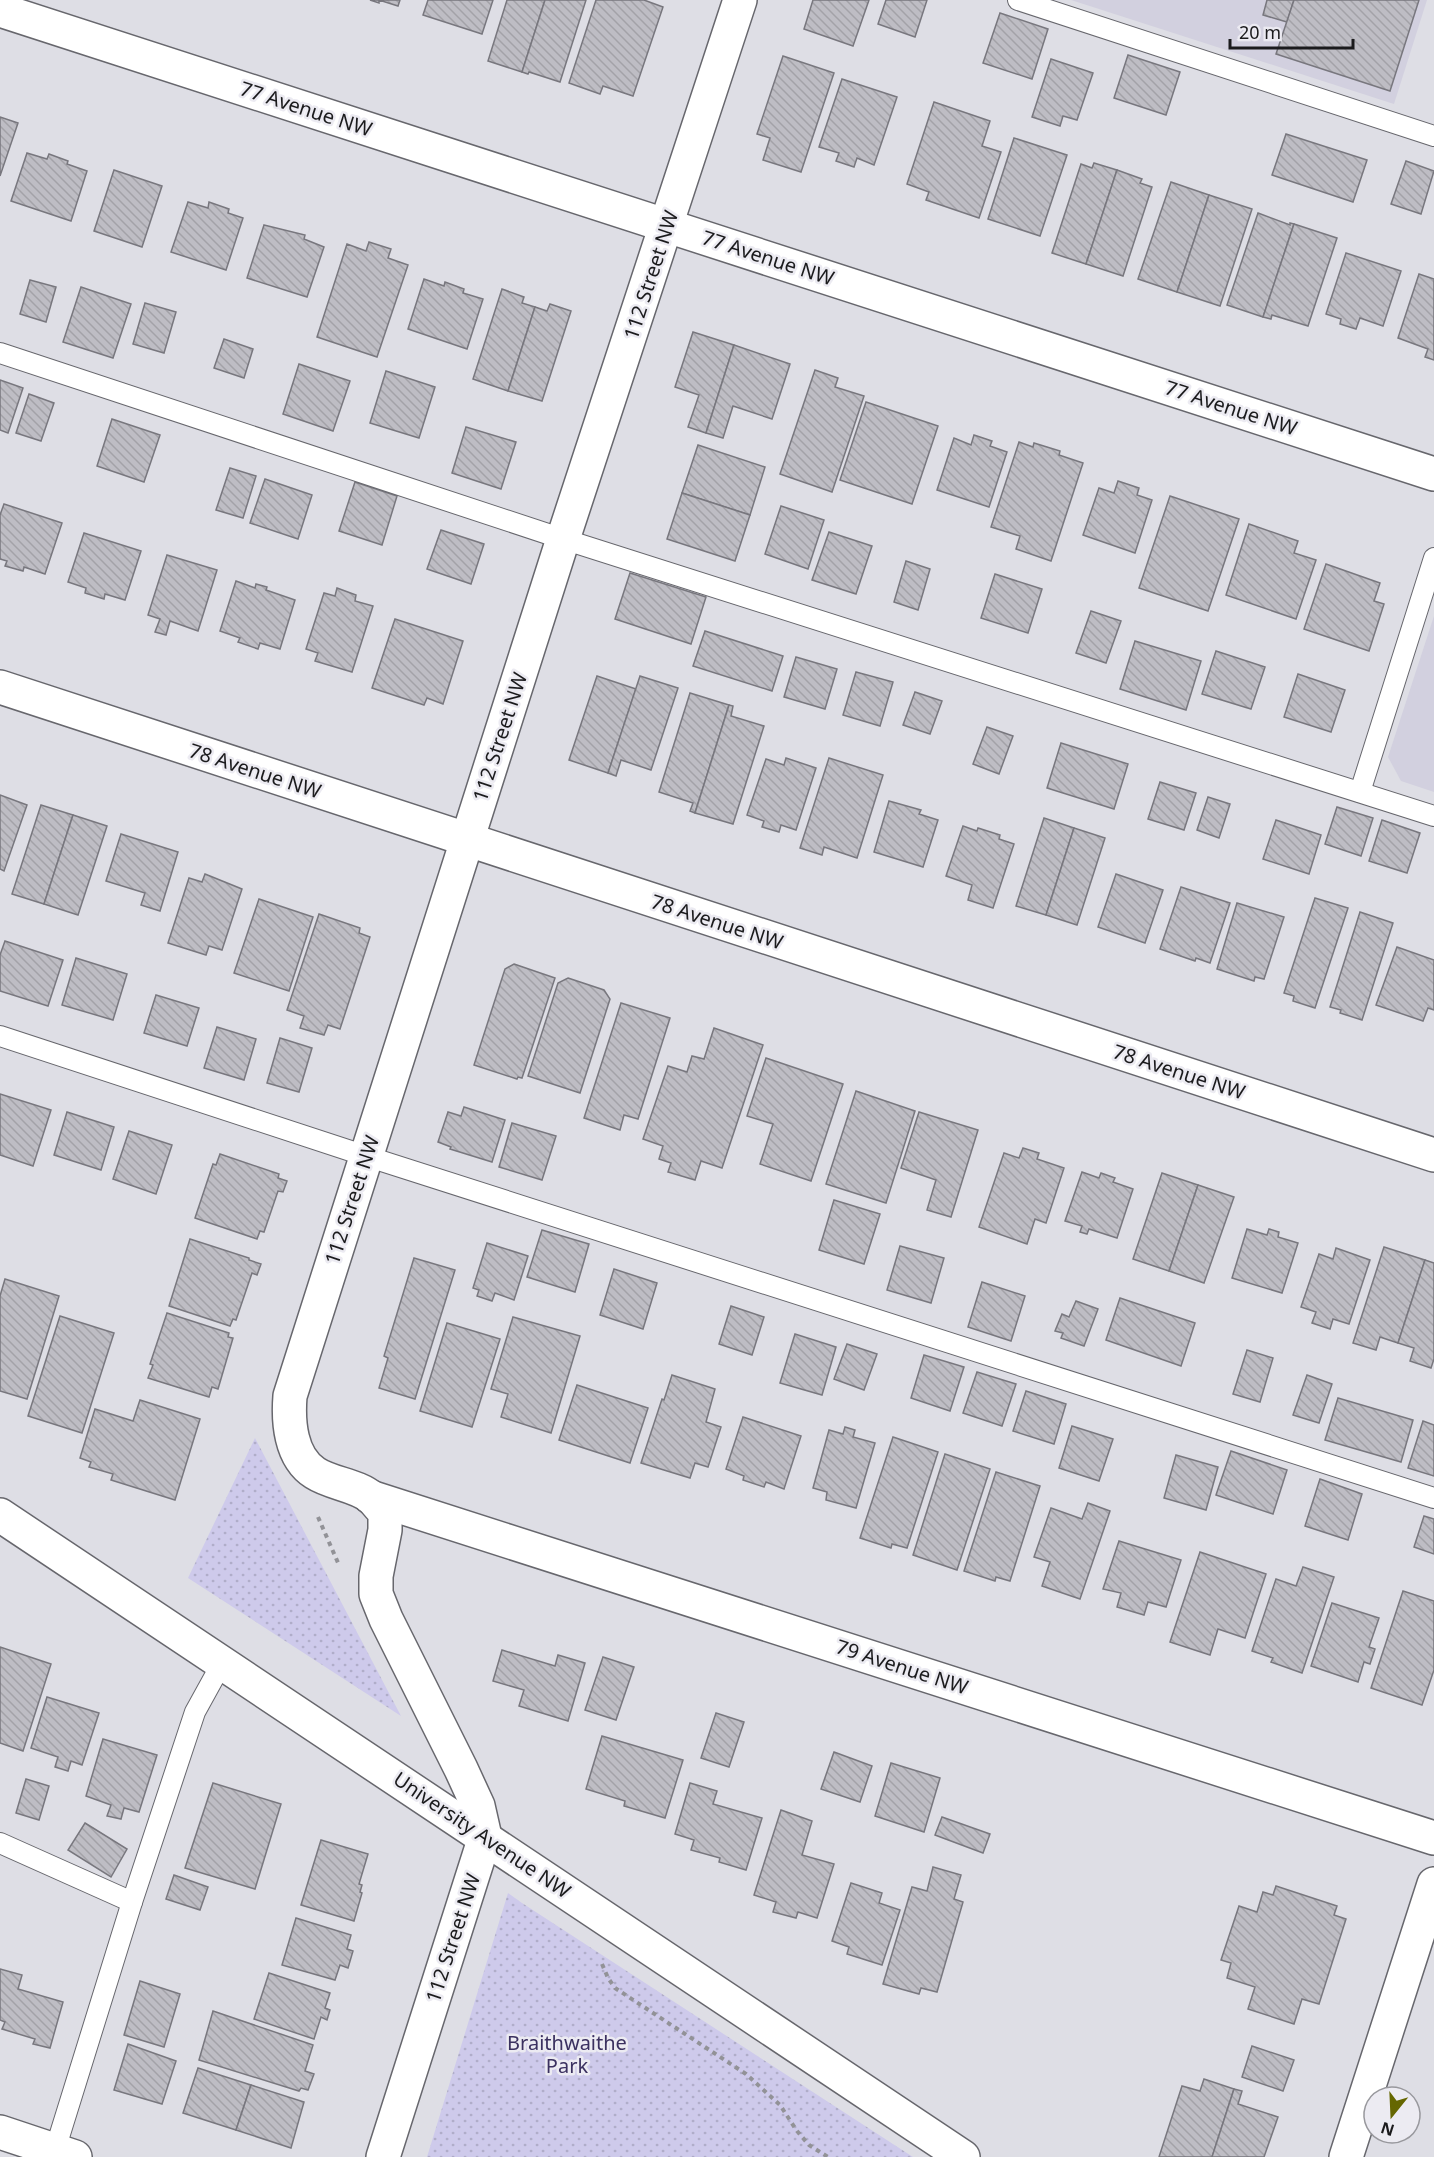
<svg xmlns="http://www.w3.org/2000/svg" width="1434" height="2157" viewBox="0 0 1434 2157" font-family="'Noto Sans',sans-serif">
  <defs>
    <pattern id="park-dots" width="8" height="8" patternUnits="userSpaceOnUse" patternTransform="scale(1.5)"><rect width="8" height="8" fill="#cecaeb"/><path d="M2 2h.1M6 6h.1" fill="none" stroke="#b0adc9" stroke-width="1.8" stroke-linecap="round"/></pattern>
    <pattern id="building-back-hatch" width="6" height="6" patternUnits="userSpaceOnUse" patternTransform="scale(1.5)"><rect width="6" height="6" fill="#bebdc4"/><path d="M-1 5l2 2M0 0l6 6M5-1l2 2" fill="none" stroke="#a3a2a8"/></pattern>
  </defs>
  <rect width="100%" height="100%" fill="#dedee5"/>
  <g fill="#d2d0df">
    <path d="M1071,0H1427L1394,104Z"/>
    <path d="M1434,616V792L1401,781L1388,757Z"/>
  </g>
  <g fill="url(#park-dots)">
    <path d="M255,1438L401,1716L188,1578Z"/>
    <path d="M508,1893L522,1903L913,2157H427Z"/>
  </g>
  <g fill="url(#building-back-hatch)" stroke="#78777e" stroke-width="1.5">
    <path d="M370,0H400L398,6L379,0V3Z"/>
    <path d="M428,0H493L482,34L423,15Z"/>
    <path d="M507,0H545L522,72L488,61Z"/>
    <path d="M545,0H586L560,82L529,72L528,74L522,72Z"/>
    <path d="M596,0H644L663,7L633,96L603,86L600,94L569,83Z"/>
    <path d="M813,0H869L853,46L804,29Z"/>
    <path d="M886,0H927L915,37L878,24Z"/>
    <path d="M1267,0H1294L1287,22L1263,15Z"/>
    <path d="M1294,0H1419L1390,91L1276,54Z"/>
    <path d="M1000,13L1048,29L1032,79L983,63Z"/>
    <path d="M1128,55L1180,72L1166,115L1114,98Z"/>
    <path d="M783,56L834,73L801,172L763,160L770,138L757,134Z"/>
    <path d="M1051,59L1093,73L1077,120L1063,116L1060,126L1032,117Z"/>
    <path d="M842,79L897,97L874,165L857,158L854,167L836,161L839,153L819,147Z"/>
    <path d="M934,102L990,121L982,146L1001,152L979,218L926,200L929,192L907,184Z"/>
    <path d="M0,117L18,123L0,176Z"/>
    <path d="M1286,134L1367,160L1353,202L1272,175Z"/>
    <path d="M1014,138L1067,155L1040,236L988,219Z"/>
    <path d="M27,153L47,159L49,154L68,161L67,164L87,171L71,221L11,201Z"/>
    <path d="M1406,161L1434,171L1421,214L1391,204Z"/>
    <path d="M1094,163L1117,170L1086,264L1052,253L1081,164L1092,168Z"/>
    <path d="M114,170L162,186L142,247L94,231Z"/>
    <path d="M1117,170L1142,179L1140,183L1152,187L1123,276L1086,264Z"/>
    <path d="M1171,182L1209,195L1177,292L1138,279Z"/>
    <path d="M1209,195L1252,209L1220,306L1177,292Z"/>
    <path d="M188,202L208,208L209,202L229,209L228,213L243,218L226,270L171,252Z"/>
    <path d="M1258,213L1290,225V223L1294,224L1263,317L1227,305Z"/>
    <path d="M1294,224L1337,238L1308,326L1272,315L1271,319L1263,317Z"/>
    <path d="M264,225L305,235L304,239L324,247L307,297L247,278Z"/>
    <path d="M369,242L391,249L388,258L408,265L377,357L317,337L347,244L366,251Z"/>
    <path d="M1346,253L1401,271L1383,326L1360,318L1356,329L1340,324L1341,319L1326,314Z"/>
    <path d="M1419,274L1434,279V360L1425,357L1428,349L1398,338Z"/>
    <path d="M424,279L444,286L445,282L464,289L463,293L483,299L467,349L408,329Z"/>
    <path d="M30,280L56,287L46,322L20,314Z"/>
    <path d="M81,287L131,304L113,358L63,342Z"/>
    <path d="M502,289L524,297L522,303L535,307L508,391L473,379Z"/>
    <path d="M145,303L176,312L164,353L133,344Z"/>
    <path d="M550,304L571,311L542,401L508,391L535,307L547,311Z"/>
    <path d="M693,332L734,345L706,433L688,427L699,395L675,387Z"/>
    <path d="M224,339L253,349L244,378L214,368Z"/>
    <path d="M734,345L790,364L772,419L733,406L723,438L706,433Z"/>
    <path d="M299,364L350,381L333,431L283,414Z"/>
    <path d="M815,370L838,378L835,387L864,396L832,492L780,474Z"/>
    <path d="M386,371L435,387L419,438L370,423Z"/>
    <path d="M0,380L23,388L8,433L0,430Z"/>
    <path d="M29,394L54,403L41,441L16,433Z"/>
    <path d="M866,402L938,426L912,504L840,480Z"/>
    <path d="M112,419L160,435L144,482L97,466Z"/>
    <path d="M466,427L516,442L501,489L452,473Z"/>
    <path d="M974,435L992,441L990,446L1007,452L989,507L937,490L954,438L971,445Z"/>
    <path d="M1019,442L1033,447L1034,443L1060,451L1059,455L1083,463L1051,561L1016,549L1020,536L991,527Z"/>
    <path d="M698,445L765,467L750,515L682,493Z"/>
    <path d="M230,468L256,476L243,518L216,510Z"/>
    <path d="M265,479L312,495L298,539L250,523Z"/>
    <path d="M1118,481L1139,488L1137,495L1152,500L1135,553L1083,535L1099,488L1114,493Z"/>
    <path d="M355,482L397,496L382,545L339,531Z"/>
    <path d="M682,493L750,515L735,561L667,539Z"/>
    <path d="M1170,496L1239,519L1208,611L1139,588Z"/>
    <path d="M4,504L62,523L45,574L24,567L23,571L5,566L7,561L0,559V515Z"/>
    <path d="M781,506L824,520L808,569L765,554Z"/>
    <path d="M1249,524L1298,541L1294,553L1316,560L1296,619L1226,595Z"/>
    <path d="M441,530L484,544L471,584L427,569Z"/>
    <path d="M829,532L872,546L856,594L812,580Z"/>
    <path d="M84,533L141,551L125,600L105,594L104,599L85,593L86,588L68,582Z"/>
    <path d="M167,555L217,570L198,631L170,621L166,635L155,632L160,619L148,615Z"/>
    <path d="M906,561L930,569L918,610L894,602Z"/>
    <path d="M1326,564L1380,583L1374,601L1384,604L1369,651L1304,629Z"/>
    <path d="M630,573L706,597L691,644L615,619Z"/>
    <path d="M995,574L1042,589L1028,633L981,618Z"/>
    <path d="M236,581L255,588L256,584L267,587L266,590L295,600L280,649L260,643L258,649L238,642L240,638L220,631Z"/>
    <path d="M337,588L356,595L355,601L373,606L352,672L315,661L318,653L306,649L324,593L335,596Z"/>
    <path d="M1091,611L1121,621L1106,663L1076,653Z"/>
    <path d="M395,619L463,641L443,704L427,698L424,705L372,688Z"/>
    <path d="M705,631L783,656L772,691L693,666Z"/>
    <path d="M1135,641L1201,661L1186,710L1120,689Z"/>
    <path d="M1216,651L1265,667L1251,709L1202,694Z"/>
    <path d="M796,657L837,669L825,709L784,697Z"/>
    <path d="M856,672L893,682L880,726L843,715Z"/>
    <path d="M1298,674L1345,690L1331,732L1284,717Z"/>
    <path d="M597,676L636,689L608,773L569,760Z"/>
    <path d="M640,676L678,688L651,770L621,760L616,776L608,773Z"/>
    <path d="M915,692L942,701L930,734L903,725Z"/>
    <path d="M690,693L729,705L695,813L690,811L693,803L659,792Z"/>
    <path d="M729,705L733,706L731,716L764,726L733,824L695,813Z"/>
    <path d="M987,727L1013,736L999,774L973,764Z"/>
    <path d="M1061,743L1128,764L1114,809L1047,788Z"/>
    <path d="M786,758L816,768L796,830L781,825L779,832L762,827L764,821L747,815L766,759L784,765Z"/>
    <path d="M829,758L883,775L857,858L824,847L822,855L800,848Z"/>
    <path d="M1160,782L1196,793L1184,830L1148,819Z"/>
    <path d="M0,795L27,805L4,871L0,869Z"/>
    <path d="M1208,797L1230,804L1219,838L1197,830Z"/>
    <path d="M889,801L921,810L919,814L938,820L923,867L874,852Z"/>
    <path d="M41,805L73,815L44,904L12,894Z"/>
    <path d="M1337,807L1373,818L1361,856L1325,844Z"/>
    <path d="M73,815L107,826L78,915L44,904Z"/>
    <path d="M1044,818L1074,828L1046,915L1016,906Z"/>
    <path d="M1276,820L1321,835L1309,874L1263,859Z"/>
    <path d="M1382,820L1420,833L1407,873L1369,861Z"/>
    <path d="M963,826L977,831L978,828L1000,835L999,839L1014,844L993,908L968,900L972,885L946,876Z"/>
    <path d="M1074,828L1105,838L1077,925L1046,915Z"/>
    <path d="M121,834L178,852L160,911L141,905L145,893L106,881Z"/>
    <path d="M205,874L242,889L222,950L209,946L206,955L168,943L189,878L202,882Z"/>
    <path d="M1116,874L1163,890L1145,943L1098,927Z"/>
    <path d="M1181,887L1230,903L1210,963L1196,958L1195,961L1160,949Z"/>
    <path d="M1315,898L1348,908L1315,1008L1293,1001L1294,996L1284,993Z"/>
    <path d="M259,899L313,917L289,991L234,973Z"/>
    <path d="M1237,903L1284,917L1264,979L1255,977L1254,981L1217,969Z"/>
    <path d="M1360,912L1393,923L1362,1020L1340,1013L1341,1010L1330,1007Z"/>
    <path d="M319,914L360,928L359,933L370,937L340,1029L328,1025L324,1035L300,1028L304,1016L287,1010Z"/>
    <path d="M5,941L63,960L48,1006L0,991V955Z"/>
    <path d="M1397,947L1434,960V1010L1428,1008L1423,1021L1376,1005Z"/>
    <path d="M76,958L127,974L113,1020L62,1005Z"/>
    <path d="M514,964L555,978L522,1078L518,1077L517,1079L474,1065L505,969Z"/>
    <path d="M568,978L604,990L610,999L580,1093L528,1076L558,983Z"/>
    <path d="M156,995L199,1008L187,1046L144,1033Z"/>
    <path d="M621,1003L670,1018L638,1119L624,1115L620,1130L584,1118Z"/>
    <path d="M217,1027L256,1039L244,1080L204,1068Z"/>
    <path d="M714,1028L763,1045L722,1168L701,1161L695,1180L668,1172L671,1163L659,1159L663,1146L643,1139L668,1066L687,1072L692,1056L704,1059Z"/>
    <path d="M280,1038L312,1048L299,1092L267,1083Z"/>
    <path d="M766,1058L843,1084L811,1181L760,1164L773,1124L747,1116Z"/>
    <path d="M856,1091L915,1111L886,1203L826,1184Z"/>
    <path d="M0,1094L51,1110L33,1166L0,1155Z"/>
    <path d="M464,1107L505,1120L492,1162L450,1149L451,1147L438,1142L448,1112L461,1116Z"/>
    <path d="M67,1112L114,1127L101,1170L54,1155Z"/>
    <path d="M919,1112L978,1130L951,1217L927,1210L936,1180L901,1168Z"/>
    <path d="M512,1123L556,1136L542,1180L499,1167Z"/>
    <path d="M129,1131L172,1145L156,1194L113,1179Z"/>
    <path d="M1023,1148L1039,1153L1037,1159L1064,1168L1046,1223L1035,1219L1027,1244L979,1227L1004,1153L1019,1158Z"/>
    <path d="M220,1154L279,1174L278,1178L287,1181L283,1192L278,1191L264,1232L260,1231L257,1239L195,1218L213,1164L216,1165Z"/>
    <path d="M1082,1172L1099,1178L1101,1173L1115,1178L1113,1182L1133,1189L1117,1238L1089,1229L1087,1234L1080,1232L1082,1226L1065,1221Z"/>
    <path d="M1162,1173L1198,1185L1169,1271L1133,1259Z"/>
    <path d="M1198,1185L1234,1197L1204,1283L1169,1271Z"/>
    <path d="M834,1200L880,1214L864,1264L819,1250Z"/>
    <path d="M1247,1229L1267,1235L1269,1229L1279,1232L1278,1237L1298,1243L1282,1293L1232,1278Z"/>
    <path d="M542,1230L589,1244L575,1292L527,1277Z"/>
    <path d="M190,1239L249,1258V1260L261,1264L257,1275L252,1273L236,1320L233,1319L230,1326L169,1306Z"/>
    <path d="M487,1243L528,1256L514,1300L495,1293L492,1301L477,1296L479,1290L473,1288Z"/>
    <path d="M900,1246L944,1258L931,1303L887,1290Z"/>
    <path d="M1384,1247L1425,1260L1398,1343L1380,1337L1376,1350L1353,1343Z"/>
    <path d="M1336,1248L1370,1260L1349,1324L1333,1319L1330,1329L1312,1323L1316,1312L1301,1307L1319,1254L1333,1259Z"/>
    <path d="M414,1258L455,1270L415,1399L379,1388L388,1358L384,1356Z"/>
    <path d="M1425,1260L1434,1263V1359L1431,1368L1410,1361L1414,1348L1398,1343Z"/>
    <path d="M614,1269L657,1283L643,1329L600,1315Z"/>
    <path d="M5,1279L59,1296L27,1399L0,1391V1296Z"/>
    <path d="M982,1282L1025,1296L1011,1341L968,1327Z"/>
    <path d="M1120,1298L1195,1323L1181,1366L1106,1340Z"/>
    <path d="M1076,1301L1098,1309L1084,1346L1061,1338L1063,1333L1055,1331L1062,1314L1069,1317Z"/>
    <path d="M731,1306L764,1317L752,1355L719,1344Z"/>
    <path d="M167,1313L229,1333L228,1337L233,1338L218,1389L212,1387L209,1397L148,1378L153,1365L150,1364Z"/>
    <path d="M60,1316L114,1333L82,1433L28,1416Z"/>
    <path d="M513,1317L580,1336L551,1433L501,1417L508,1394L491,1389Z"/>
    <path d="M447,1323L500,1339L472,1427L420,1411Z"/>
    <path d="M795,1334L836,1347L822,1395L780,1383Z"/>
    <path d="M847,1344L877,1354L864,1390L834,1379Z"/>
    <path d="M1247,1350L1273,1358L1260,1402L1233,1394Z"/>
    <path d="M924,1355L964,1367L950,1411L911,1398Z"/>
    <path d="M977,1372L1016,1384L1002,1426L963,1413Z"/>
    <path d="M672,1375L715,1389L706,1422L721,1427L708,1467L695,1463L690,1478L641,1463L662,1399L664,1400Z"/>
    <path d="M1307,1375L1332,1384L1319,1423L1293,1415Z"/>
    <path d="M577,1385L648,1408L630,1463L559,1440Z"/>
    <path d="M1026,1391L1066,1404L1054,1444L1013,1431Z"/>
    <path d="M1338,1398L1413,1420L1401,1462L1325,1440Z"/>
    <path d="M140,1400L200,1419L175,1500L111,1480L113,1474L89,1467L91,1462L80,1458L95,1409L133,1421Z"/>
    <path d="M743,1417L801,1436L784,1489L766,1482L764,1487L743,1480L744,1476L726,1469Z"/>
    <path d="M1423,1421L1434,1425V1476L1408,1468Z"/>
    <path d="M1072,1426L1113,1439L1099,1481L1059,1468Z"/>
    <path d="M845,1427L855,1430L853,1437L875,1443L856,1508L826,1500L827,1492L813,1488L829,1430L843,1434Z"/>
    <path d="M893,1437L938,1452L907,1548L892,1544L891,1548L860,1538Z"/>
    <path d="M1231,1451L1287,1470L1273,1514L1216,1495Z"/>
    <path d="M945,1454L990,1469L957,1570L913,1555Z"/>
    <path d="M1176,1455L1218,1467L1206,1510L1164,1498Z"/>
    <path d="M996,1472L1040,1486L1010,1581L996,1577L995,1581L964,1571Z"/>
    <path d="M1320,1479L1362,1494L1348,1540L1305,1526Z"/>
    <path d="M1088,1503L1110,1511L1080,1599L1042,1586L1050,1562L1034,1557L1051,1508L1082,1519Z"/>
    <path d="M1424,1516L1434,1519V1554L1414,1547Z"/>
    <path d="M1119,1541L1181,1560L1166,1607L1148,1602L1144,1615L1117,1607L1121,1593L1103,1589Z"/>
    <path d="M1200,1552L1266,1574L1245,1638L1218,1629L1210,1655L1170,1642Z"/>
    <path d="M1303,1567L1334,1577L1302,1673L1271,1662L1273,1658L1252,1651L1276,1579L1296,1586Z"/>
    <path d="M1403,1591L1434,1601V1670L1422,1705L1371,1688Z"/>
    <path d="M1332,1603L1379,1618L1369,1647L1375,1649L1370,1664L1364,1662L1358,1682L1311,1666Z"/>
    <path d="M0,1647L51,1664L23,1751L0,1743Z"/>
    <path d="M502,1650L555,1666L558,1655L585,1663L568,1721L519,1706L524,1690L493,1681Z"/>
    <path d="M603,1657L634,1667L616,1720L585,1710Z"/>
    <path d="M47,1697L99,1713L82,1765L71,1761L68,1771L55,1767L58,1757L31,1748Z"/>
    <path d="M716,1713L744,1722L729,1767L701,1758Z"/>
    <path d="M602,1736L683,1760L665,1818L624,1806L625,1801L586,1789Z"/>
    <path d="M103,1739L157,1755L139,1812L124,1808L121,1819L107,1816L111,1805L86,1796Z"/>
    <path d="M834,1752L872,1766L860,1802L821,1789Z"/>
    <path d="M891,1763L940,1778L924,1832L875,1816Z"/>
    <path d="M26,1779L49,1786L39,1820L16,1813Z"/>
    <path d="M213,1783L281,1804L255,1889L185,1868Z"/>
    <path d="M690,1783L717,1791L713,1804L762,1818L746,1870L719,1862L720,1858L691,1850L694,1840L675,1834Z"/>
    <path d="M781,1810L812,1821L802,1855L834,1864L817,1918L798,1912L796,1918L773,1912L776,1902L754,1895Z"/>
    <path d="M942,1817L990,1834L983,1853L935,1835Z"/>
    <path d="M85,1823L127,1849L111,1877L68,1850Z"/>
    <path d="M321,1840L368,1854L359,1884L362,1885L360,1892L362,1893L354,1921L301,1905Z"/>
    <path d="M933,1867L961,1875L954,1899L963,1902L937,1992L921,1988L919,1994L883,1984L912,1887L927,1891Z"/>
    <path d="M174,1875L208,1887L200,1910L166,1899Z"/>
    <path d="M851,1883L882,1893L879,1903L900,1910L882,1965L847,1954L849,1947L832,1941Z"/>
    <path d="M1276,1886L1337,1906L1334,1915L1346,1919L1319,2004L1302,1999L1294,2024L1248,2009L1255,1987L1227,1978L1231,1963L1221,1960L1239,1906L1257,1912L1263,1892L1273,1895Z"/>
    <path d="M296,1918L351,1935L347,1949L353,1951L348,1968L340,1965L335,1980L282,1965Z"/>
    <path d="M0,1969L22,1975L18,1989L63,2002L50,2048L33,2044L35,2039L2,2029L5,2022L0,2020Z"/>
    <path d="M269,1973L330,1993L325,2008L330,2010L327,2020L321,2017L314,2039L254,2019Z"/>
    <path d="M140,1981L180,1994L164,2047L124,2035Z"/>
    <path d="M213,2011L313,2045L305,2071L314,2074L308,2090L301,2088L299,2091L199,2060Z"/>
    <path d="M128,2044L176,2061L162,2104L114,2090Z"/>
    <path d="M1252,2046L1294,2060L1283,2091L1242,2077Z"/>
    <path d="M198,2068L251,2085L236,2130L183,2113Z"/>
    <path d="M1204,2079L1234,2089L1212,2157H1159L1182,2086L1200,2091Z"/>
    <path d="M251,2085L304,2102L291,2148L236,2130Z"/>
    <path d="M1234,2089L1242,2091L1238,2104L1278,2117L1264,2157H1212Z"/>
  </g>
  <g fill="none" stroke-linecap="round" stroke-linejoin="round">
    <defs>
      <g id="service">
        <path d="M1018,0L1434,136"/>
        <path d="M0,353L563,539L1434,816"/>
        <path d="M1360,792L1434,558"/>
        <path d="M0,1036L366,1156L1434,1498"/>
        <path d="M0,1843L132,1902"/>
        <path d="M55,2150L132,1902L195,1712L222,1663"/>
      </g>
      <g id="minor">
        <path d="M0,10L1434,474"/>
        <path d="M0,687L1434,1155"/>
        <path d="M370,1497L1434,1838"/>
        <path d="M0,1515L963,2157"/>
        <path d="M0,2132L75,2157"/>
        <path d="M383,2157L485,1837L478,1806L461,1769L386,1619L376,1594V1576L385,1530V1512C380,1508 376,1502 372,1498C357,1485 332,1484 315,1473C290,1457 288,1421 290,1396L563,539L740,0"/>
        <path d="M1346,2157L1434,1884"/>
      </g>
    </defs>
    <use href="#service" stroke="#67676d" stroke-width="22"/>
    <use href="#minor" stroke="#67676d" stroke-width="36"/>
    <g stroke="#929297" stroke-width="4" stroke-dasharray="4.5 4.5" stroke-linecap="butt">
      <path d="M318,1517L339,1565"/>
      <path d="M602,1964L608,1978L615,1988L746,2074L780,2105L797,2131L809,2145L828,2157"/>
    </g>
    <use href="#service" stroke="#fff" stroke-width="20"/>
    <use href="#minor" stroke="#fff" stroke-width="33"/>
  </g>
  <g text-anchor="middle" stroke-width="5" stroke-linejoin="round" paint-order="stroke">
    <g font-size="20" fill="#1b1b1d" stroke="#ecebf2">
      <text transform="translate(306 109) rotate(18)" y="7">77 Avenue NW</text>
      <text transform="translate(768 258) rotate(18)" y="7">77 Avenue NW</text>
      <text transform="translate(651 275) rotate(-72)" y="7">112 Street NW</text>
      <text transform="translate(1231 408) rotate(18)" y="7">77 Avenue NW</text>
      <text transform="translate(500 737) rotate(-72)" y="7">112 Street NW</text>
      <text transform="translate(255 771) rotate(18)" y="7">78 Avenue NW</text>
      <text transform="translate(717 922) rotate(18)" y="7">78 Avenue NW</text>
      <text transform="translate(1179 1072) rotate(18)" y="7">78 Avenue NW</text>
      <text transform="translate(352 1200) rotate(-72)" y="7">112 Street NW</text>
      <text transform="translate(902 1667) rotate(18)" y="7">79 Avenue NW</text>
      <text transform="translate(482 1835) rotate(34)" y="7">University Avenue NW</text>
      <text transform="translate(453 1938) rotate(-72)" y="7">112 Street NW</text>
    </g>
    <g font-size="20" fill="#3b3160" stroke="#ecebf2">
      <text x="567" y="2050">Braithwaithe<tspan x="567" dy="23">Park</tspan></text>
    </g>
  </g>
  <g transform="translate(1392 2115) rotate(198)"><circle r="28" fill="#ecebf2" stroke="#98989d" stroke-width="1.5"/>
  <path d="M0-4.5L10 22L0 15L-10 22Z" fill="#656701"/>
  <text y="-9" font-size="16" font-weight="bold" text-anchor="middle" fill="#1b1b1d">N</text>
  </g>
  <path d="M1230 39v9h123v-9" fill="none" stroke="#1b1b1d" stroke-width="3"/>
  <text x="1239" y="39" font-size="18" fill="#1b1b1d" stroke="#ecebf2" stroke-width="4.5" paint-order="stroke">20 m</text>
</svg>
